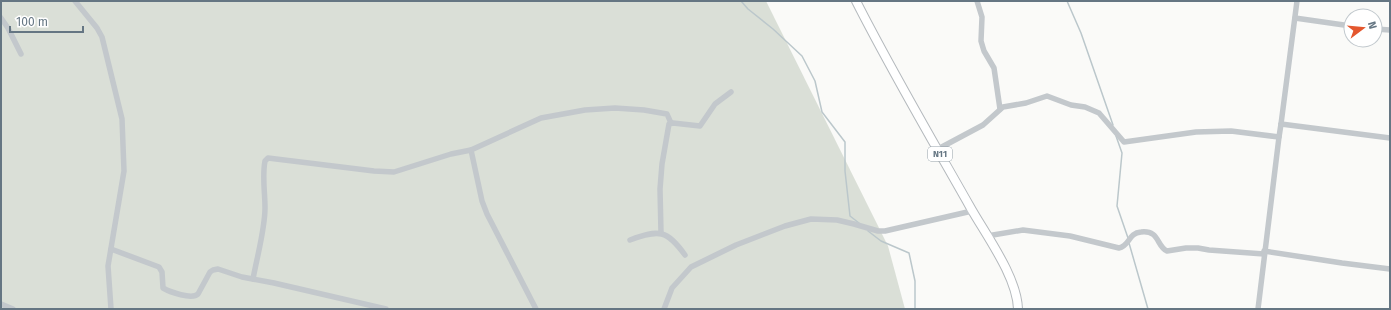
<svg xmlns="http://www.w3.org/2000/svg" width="1391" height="310" viewBox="0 0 1391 310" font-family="'Fira Sans',sans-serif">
  <rect width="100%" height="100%" fill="#fafaf8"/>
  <path fill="#dadfd7" d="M1,1H766L888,246L905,309H1Z"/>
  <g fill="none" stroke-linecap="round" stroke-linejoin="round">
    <g stroke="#bbc7cb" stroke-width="1.5">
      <path d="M542,1H550"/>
      <path d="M741,1L748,9L773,29L802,56L815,81L822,112L845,142V171L850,216L859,223"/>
      <path d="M1067,1L1081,33L1113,125"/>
      <path d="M1116,136L1122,153L1117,206L1128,238"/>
      <path d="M868,231L881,241L909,253L915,281V309"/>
      <path d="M1129,243L1148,309"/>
    </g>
    <defs>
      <path id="highway" d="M856,1C891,70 931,138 969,205C985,234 1017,276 1018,309"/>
    </defs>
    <use href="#highway" stroke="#b4b9bd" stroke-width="10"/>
    <g stroke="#c3c8cc" stroke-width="5.5">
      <path d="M75,1L97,28L102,37L122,119L124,171L108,266L111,309"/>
      <path d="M977,1L982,17L981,41L984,51L994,68L1000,109"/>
      <path d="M1,18L8,28L21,54"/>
      <path d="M1295,18L1351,26"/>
      <path d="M1375,29L1390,30"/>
      <path d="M1281,124L1390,138"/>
      <path d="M938,149L983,125L1003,107L1026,103L1047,96L1071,105L1085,107L1099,113L1124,142L1196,132L1231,131L1279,137"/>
      <path d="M471,150L482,201L487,214L536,309"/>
      <path d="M661,233L660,189L662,164L669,124L673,123L700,126L715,104L731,92"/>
      <path d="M987,236L1023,230L1070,236L1119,248C1130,246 1128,233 1141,232C1160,230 1156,246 1167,251L1186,248H1198L1209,250L1264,254"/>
      <path d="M630,240C659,229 667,230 685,255"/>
      <path d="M111,249L159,267L162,272L163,288C170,292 192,300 198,294L210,272L213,270L218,269L242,277L274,283L386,309"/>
      <path d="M1264,251L1342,263L1390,269"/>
      <path d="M253,279C257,257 265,229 265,208C265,192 262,176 265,161L268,158L374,171L394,172L451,154L471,150L541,118L585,110L615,108L644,110L667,114L671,123"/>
      <path d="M1,304L13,309"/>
      <path d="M664,309L672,288L691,267L736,245L785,226L811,219L837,220L854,224L878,231H885L972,211"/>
      <path d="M1258,309L1279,137L1281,124L1297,1"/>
    </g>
    <use href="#highway" stroke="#fff" stroke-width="8"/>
  </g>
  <g text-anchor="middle" stroke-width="4" stroke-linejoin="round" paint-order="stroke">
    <rect fill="#fff" stroke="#939fa8" stroke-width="1" x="928" y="147" width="24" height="14" rx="3"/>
    <g font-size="9" font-weight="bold" fill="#657683">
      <text x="940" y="157">N11</text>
    </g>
  </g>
  <rect width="1391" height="310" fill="none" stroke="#657683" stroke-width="4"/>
  <g transform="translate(1363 28) rotate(74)"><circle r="19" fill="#ffffff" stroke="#c1c8cd"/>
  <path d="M0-3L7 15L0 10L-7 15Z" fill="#e4572e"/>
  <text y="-6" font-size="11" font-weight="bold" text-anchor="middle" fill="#657683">N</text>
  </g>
  <path d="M10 26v6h73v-6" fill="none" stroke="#657683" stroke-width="2"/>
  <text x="16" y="26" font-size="12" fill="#657683" stroke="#ffffff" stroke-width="3" paint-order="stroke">100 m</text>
</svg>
